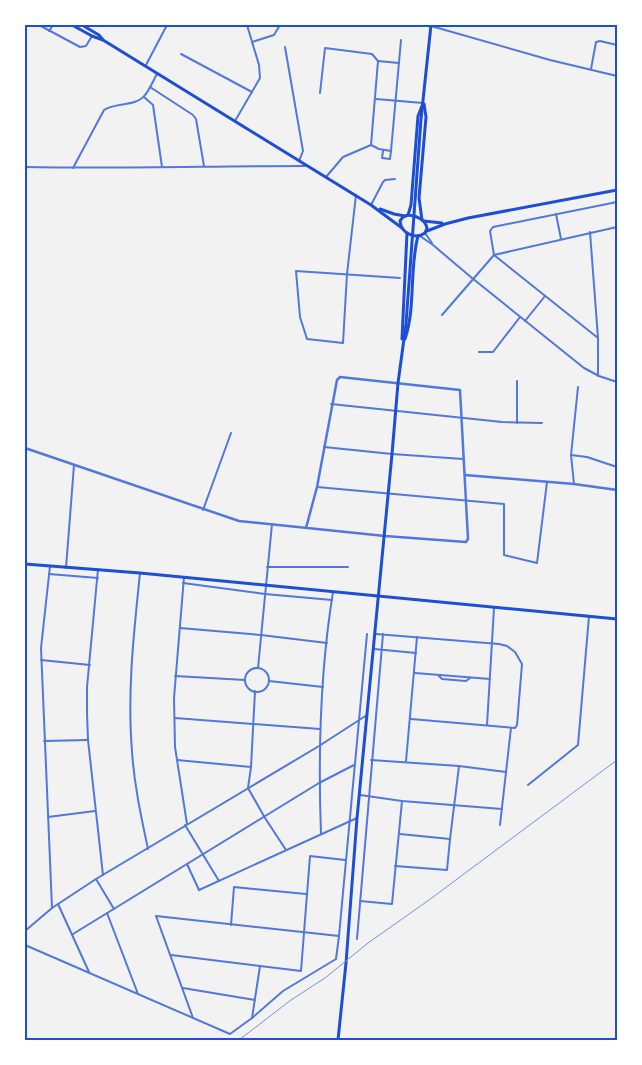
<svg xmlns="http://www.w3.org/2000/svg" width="642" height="1065" viewBox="0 0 642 1065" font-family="Arial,sans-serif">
  <rect width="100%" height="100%" fill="#f2f2f2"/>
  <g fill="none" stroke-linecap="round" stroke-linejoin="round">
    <g stroke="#5277de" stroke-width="2">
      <path d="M39,25L80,47L86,46L92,36"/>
      <path d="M431,26L550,60L617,76"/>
      <path d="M49,31L53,25"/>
      <path d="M252,42L274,35L280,25"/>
      <path d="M285,47L303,151L299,161"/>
      <path d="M181,54L252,92"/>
      <path d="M146,65L167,25"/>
      <path d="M591,69L596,42L600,41L617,45"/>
      <path d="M150,87L193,115L196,119L204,166"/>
      <path d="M320,93L325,48L372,54L378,61"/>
      <path d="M144,97L153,105L162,167"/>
      <path d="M376,99L423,103"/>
      <path d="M235,121L260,78L259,65L247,25"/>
      <path d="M371,145L379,149L391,151L401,40"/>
      <path d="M383,151L382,158L390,159L391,151"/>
      <path d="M25,167C118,169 212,166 305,166"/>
      <path d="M73,168L104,110C116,102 136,107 145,95C150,89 153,81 157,74"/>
      <path d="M326,177L343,157L371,145L378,61L399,63"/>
      <path d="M356,195L347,274L343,343L307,339L300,317L296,271L400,278"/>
      <path d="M371,205L383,182L385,180L395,179"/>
      <path d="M556,214L561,239"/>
      <path d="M590,232L598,338L494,255L490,231L493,227L617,202"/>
      <path d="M425,233L432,243"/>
      <path d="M420,236L433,245L472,278L584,368L599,376L617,382"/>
      <path d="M442,315L494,255L617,227"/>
      <path d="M525,321L545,296"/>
      <path d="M598,338V376"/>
      <path d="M479,352H493L520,317"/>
      <path d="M517,381V423"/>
      <path d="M331,404L502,422L542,423"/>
      <path d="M324,447L392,454L463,459"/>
      <path d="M571,455L587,457L617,467"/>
      <path d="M574,484L571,455L578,387"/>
      <path d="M317,487L504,504V555L537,563L547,482"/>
      <path d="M203,510L231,433"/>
      <path d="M50,566L41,648L52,908"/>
      <path d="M267,567H348"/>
      <path d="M66,568L74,465"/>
      <path d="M98,569L87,687V713L88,740L103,875"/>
      <path d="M140,573C134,631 127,692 132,751C134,784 141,816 148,849"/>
      <path d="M49,574L98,578"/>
      <path d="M184,577L174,698L175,747L187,824"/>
      <path d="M183,583L265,594L332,600"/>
      <path d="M180,628L261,635L327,643"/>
      <path d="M376,634L499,644L507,646L515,652L522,664L517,725L515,728L411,719"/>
      <path d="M374,649L416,653"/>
      <path d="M41,660L90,665"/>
      <path d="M258,668L272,524"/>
      <circle cx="257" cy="680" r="12"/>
      <path d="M415,673L490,679"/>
      <path d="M438,675L442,679L466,681L470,678"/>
      <path d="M175,676L245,680"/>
      <path d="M269,681L323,687"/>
      <path d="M255,691L251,767L248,788L265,818L286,850"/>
      <path d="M175,718L320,729"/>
      <path d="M487,725L494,608"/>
      <path d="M617,729V728"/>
      <path d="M44,741L87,740"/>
      <path d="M177,760L251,767"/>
      <path d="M371,760L459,766L506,772"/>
      <path d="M406,761L417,637"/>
      <path d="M528,785L578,745L589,616"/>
      <path d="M360,795L402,801L502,809"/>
      <path d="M48,817L95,811"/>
      <path d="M185,825L219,881"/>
      <path d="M500,825L511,728"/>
      <path d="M321,834C318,754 320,672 333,592"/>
      <path d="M400,834L450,839"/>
      <path d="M187,864L199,890L357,818"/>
      <path d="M395,866L447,870L450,839L459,766"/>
      <path d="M96,879L114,909"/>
      <path d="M360,901L392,904L402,801"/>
      <path d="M58,904L89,972"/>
      <path d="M107,913L138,994"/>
      <path d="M231,925L234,887L306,894"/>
      <path d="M25,931L52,908L96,879L319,746L367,715"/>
      <path d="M73,934L319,783L354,765"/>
      <path d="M357,939L383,634"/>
      <path d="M25,945L230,1034L252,1018L283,991L336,959L339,936"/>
      <path d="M171,955L301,971L310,856L345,860"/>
      <path d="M183,988L255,1000"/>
      <path d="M193,1018L156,916L339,936L367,634"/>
      <path d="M252,1018L260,966"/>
    </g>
    <g stroke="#5277de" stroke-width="2.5">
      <path d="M25,448L239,521L385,536L466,542L468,539L460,390L340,377L337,380L317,487L306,528"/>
      <path d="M465,475L574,484L617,490"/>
    </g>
    <g stroke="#1d4ed8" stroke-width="3">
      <path d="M408,215L411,205L418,116L422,106"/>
      <path d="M422,220L419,198L426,117L424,104"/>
      <path d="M402,339L407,233"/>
      <path d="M405,339C416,306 409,270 418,236"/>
      <path d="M25,564L140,573L617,619"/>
      <path d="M338,1040L346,963L357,818L392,454L398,383L406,324L421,119L431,25"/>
    </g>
    <g stroke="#1d4ed8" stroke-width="3">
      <path d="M72,25L92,36L103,40L371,205L402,228"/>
      <path d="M82,25L99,35L103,40"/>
      <path d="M380,209L394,214L405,216"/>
      <path d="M408,215C417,216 425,219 427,228L425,233C415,240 401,233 400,221L403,217Z"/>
      <path d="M424,221L442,223"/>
      <path d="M427,231L445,224L468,218L617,190"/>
    </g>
    <path stroke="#7290e2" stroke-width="1" d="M239,1040L291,1000L325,978L368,943L429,900L617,760"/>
  </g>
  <rect width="642" height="1065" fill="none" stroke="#ffffff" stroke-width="52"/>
  <rect x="26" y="26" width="590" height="1013" fill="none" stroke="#1d4ed8" stroke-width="2"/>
</svg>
